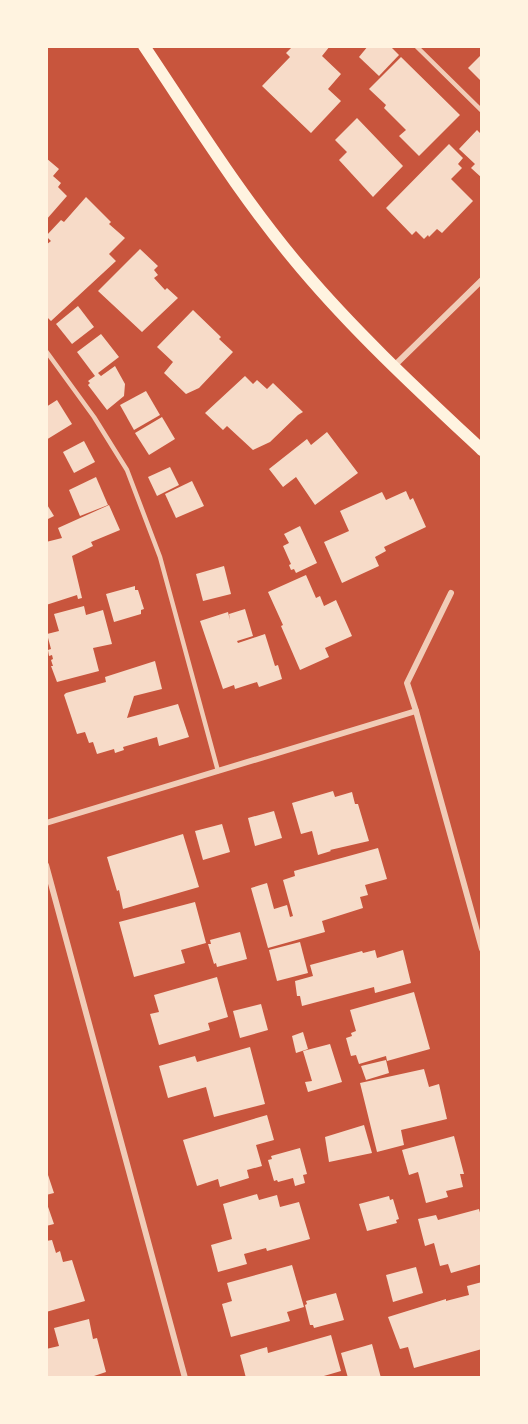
<svg xmlns="http://www.w3.org/2000/svg" width="528" height="1424" viewBox="0 0 528 1424" font-family="'Fira Sans Condensed',sans-serif">
  <rect width="100%" height="100%" fill="#c8553d"/>
  <g fill="#f7dbc8">
    <path d="M293,46H330L322,56L341,74L328,89L341,101L311,133L262,86L290,57L286,53Z"/>
    <path d="M368,46H390L399,55L379,76L359,57Z"/>
    <path d="M482,54V82L468,68Z"/>
    <path d="M401,57L460,115L419,156L399,136L406,130L384,108L386,105L369,89Z"/>
    <path d="M357,118L403,166L373,197L339,160L347,152L335,140Z"/>
    <path d="M477,130L482,135V178L471,168L475,164L459,149Z"/>
    <path d="M449,144L463,158L458,164L462,168L451,179L473,201L442,233L437,229L429,237L428,235L424,239L416,231L412,235L386,208Z"/>
    <path d="M46,158L59,169L53,176L61,183L58,187L67,196L46,220Z"/>
    <path d="M86,197L111,222L109,224L125,238L109,254L116,261L51,321L46,316V245L51,241L46,236L61,220L64,222Z"/>
    <path d="M140,249L158,266L154,270L158,275L154,278L165,290L167,288L178,298L142,332L98,291Z"/>
    <path d="M78,306L94,327L72,344L56,324Z"/>
    <path d="M193,310L221,337L219,339L233,352L199,388L186,394L164,373L173,362L157,347Z"/>
    <path d="M101,334L119,357L98,373L101,376L115,366L125,384L124,396L107,410L88,385L90,383L88,381L95,376L77,352Z"/>
    <path d="M245,376L253,384L257,380L267,389L273,383L303,412L298,415L270,442L253,450L227,426L223,430L205,413Z"/>
    <path d="M146,391L160,415L134,430L120,405Z"/>
    <path d="M57,400L72,424L46,440V407Z"/>
    <path d="M162,417L175,439L149,455L135,433Z"/>
    <path d="M327,432L358,473L315,505L296,477L283,487L269,469L307,439L311,445Z"/>
    <path d="M84,441L95,462L74,473L63,452Z"/>
    <path d="M170,467L179,485L157,496L148,477Z"/>
    <path d="M96,477L108,505L80,516L69,490Z"/>
    <path d="M192,481L204,506L176,518L165,494Z"/>
    <path d="M406,491L410,500L413,498L426,527L384,547L386,551L375,557L379,566L342,583L324,542L349,531L340,511L382,492L386,500Z"/>
    <path d="M46,503L54,516L46,520Z"/>
    <path d="M109,505L120,530L91,542L93,546L72,556L82,598L78,599L77,595L46,605V542L62,538L58,528Z"/>
    <path d="M300,526L317,563L296,573L294,569L291,570L289,565L291,564L283,546L289,543L284,534Z"/>
    <path d="M224,566L231,594L203,601L196,574Z"/>
    <path d="M306,575L316,598L320,596L324,606L336,600L352,636L325,648L329,657L300,670L281,626L283,625L268,592Z"/>
    <path d="M135,586V590H138L144,609L141,610V614L114,622L106,594Z"/>
    <path d="M84,606L86,615L103,610L112,644L93,648L99,671L57,682L51,666H53L51,660L53,659L52,655L49,656L48,650L51,649L47,634L59,631L54,614Z"/>
    <path d="M245,609L253,636L237,641L238,643L265,634L275,666L278,665L282,679L259,687L257,682L235,689L234,685L223,689L200,621L228,612L230,620L229,614Z"/>
    <path d="M155,661L162,689L134,696L127,718L178,704L189,737L159,746L157,737L123,747L124,750L115,753L114,749L97,754L93,742L89,743L85,732L77,734L64,695L66,693L106,682L105,677Z"/>
    <path d="M333,791L335,797L352,792L355,804H358L369,841L330,850L331,851L318,855L312,831L301,834L292,803Z"/>
    <path d="M274,811L282,838L255,846L248,818Z"/>
    <path d="M222,824L230,852L203,860L195,831Z"/>
    <path d="M183,834L199,887L123,909L119,890L117,891L107,857Z"/>
    <path d="M378,848L387,879L365,885L368,895L360,897L363,908L322,921L325,932L268,948L251,888L267,883L274,909L287,905L290,917L293,916L283,880L295,876L294,871Z"/>
    <path d="M195,902L206,943L181,950L185,963L134,977L119,922Z"/>
    <path d="M240,932L247,959L217,967L216,963L214,964L208,944H211L210,940Z"/>
    <path d="M300,942L308,973L277,981L269,950Z"/>
    <path d="M375,950L377,958L403,950L411,983L375,993L374,987L302,1006L300,996H297L295,981L313,976L310,965L362,951L363,953Z"/>
    <path d="M217,977L228,1017L208,1023L210,1030L159,1045L150,1014L159,1012L154,995Z"/>
    <path d="M414,992L430,1049L387,1061L386,1056L359,1064L356,1055L351,1056L346,1038L352,1036L351,1033L356,1031L350,1010Z"/>
    <path d="M261,1004L268,1030L240,1038L233,1011Z"/>
    <path d="M303,1032L308,1049L296,1053L292,1036Z"/>
    <path d="M330,1044L342,1082L308,1092L305,1082L312,1081L303,1051Z"/>
    <path d="M250,1047L265,1104L214,1117L206,1087L168,1098L159,1066L195,1056L197,1062Z"/>
    <path d="M386,1060L389,1073L366,1080L361,1066Z"/>
    <path d="M424,1069L429,1087L439,1084L447,1119L401,1130L404,1145L377,1152L360,1083Z"/>
    <path d="M267,1115L274,1140L256,1145L262,1166L247,1170L249,1178L220,1187L218,1179L197,1186L183,1140Z"/>
    <path d="M364,1125L372,1153L329,1162L325,1137Z"/>
    <path d="M454,1136L464,1174H460L463,1187L446,1191L448,1197L426,1203L418,1172L409,1175L402,1150Z"/>
    <path d="M300,1148L307,1174L303,1175L305,1183L295,1186L293,1178L278,1182L277,1180L274,1181L268,1160L272,1159L271,1156Z"/>
    <path d="M46,1169L54,1193L46,1195Z"/>
    <path d="M257,1194L259,1200L277,1195L280,1207L299,1202L310,1239L267,1251L266,1248L244,1254L247,1264L218,1272L211,1245L232,1239L223,1204Z"/>
    <path d="M389,1196L390,1200L393,1199L399,1219L396,1220L397,1223L367,1231L359,1204Z"/>
    <path d="M46,1201L54,1224L46,1226Z"/>
    <path d="M479,1209L482,1220V1264L451,1273L448,1264L440,1266L434,1243L425,1246L418,1219L436,1215L438,1220Z"/>
    <path d="M52,1240L56,1253L60,1251L63,1262L72,1260L85,1301L46,1312V1241Z"/>
    <path d="M292,1265L304,1307L287,1312L290,1321L231,1337L222,1304L232,1301L227,1283Z"/>
    <path d="M416,1267L423,1293L393,1302L386,1275Z"/>
    <path d="M482,1282V1349L414,1368L408,1347L400,1349L388,1317L446,1299V1301L469,1295L467,1286Z"/>
    <path d="M336,1293L344,1320L314,1328L313,1325H310L305,1305L307,1304L306,1301Z"/>
    <path d="M89,1319L93,1339L97,1338L106,1372L88,1378H48L46,1349L59,1346L54,1328Z"/>
    <path d="M331,1335L341,1371L317,1378H287V1376L280,1378H246L240,1355L267,1347L268,1353Z"/>
    <path d="M372,1344L381,1378H348L341,1353Z"/>
  </g>
  <g fill="none" stroke-linecap="round" stroke-linejoin="round">
    <g stroke="#f1ccb7" stroke-width="4.5">
      <path d="M416,46L482,111"/>
      <path d="M46,351L94,417L127,470L160,557L218,771"/>
    </g>
    <g stroke="#f1ccb7" stroke-width="6">
      <path d="M394,366L482,280"/>
      <path d="M416,711L482,949"/>
      <path d="M46,823L416,711L407,683L451,593"/>
      <path d="M46,865L185,1378"/>
    </g>
    <path stroke="#fff3e0" stroke-width="12" d="M144,46C195,122 243,200 302,269C357,334 420,392 482,450"/>
  </g>
  <rect width="528" height="1424" fill="none" stroke="#fff3e0" stroke-width="96"/>
</svg>
